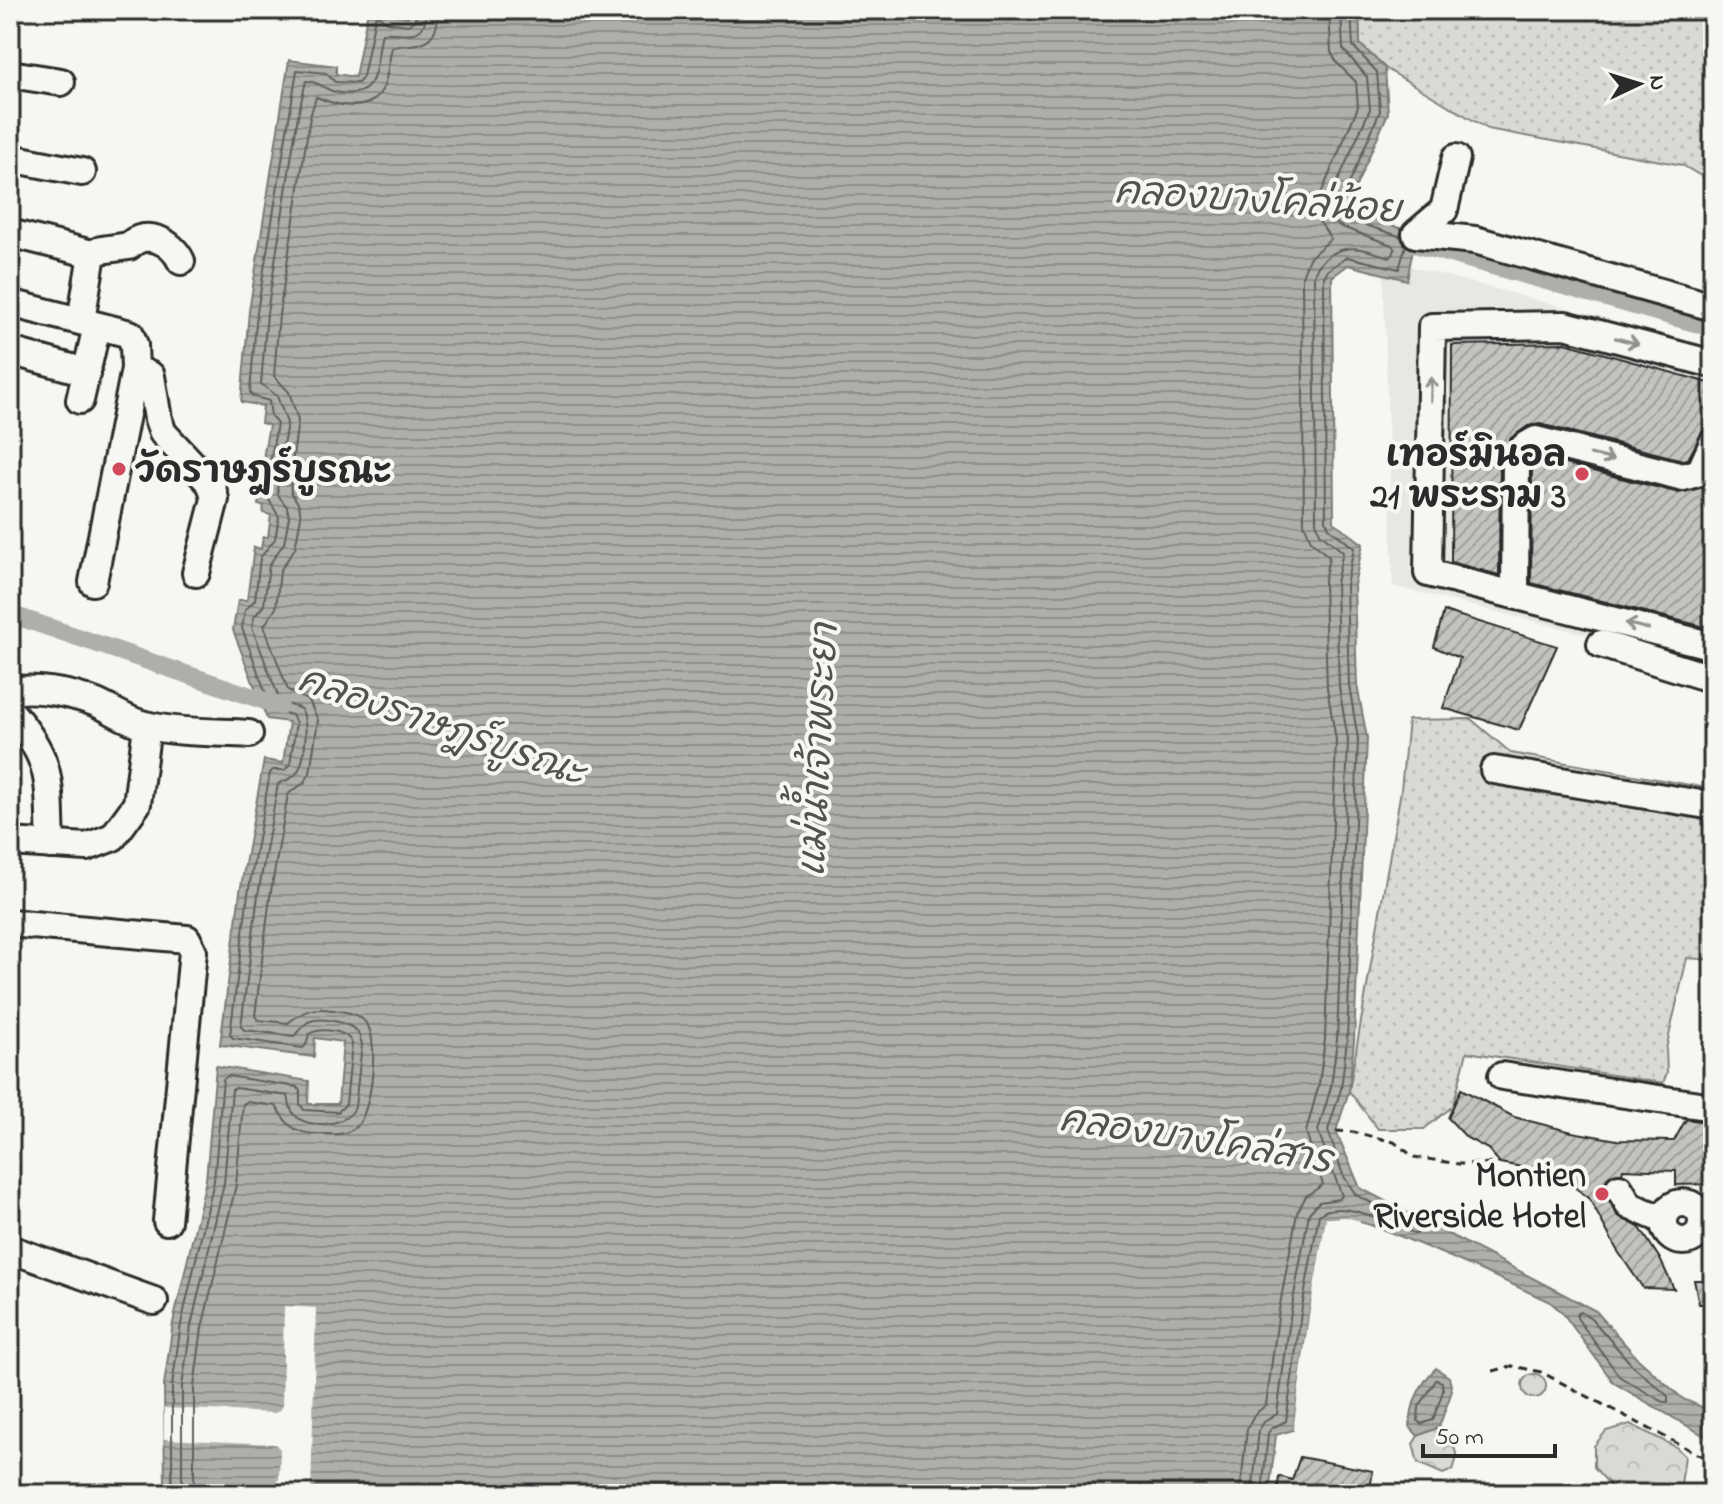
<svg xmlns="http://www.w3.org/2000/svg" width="1723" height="1504" viewBox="0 0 1723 1504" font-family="'Indie Flower','Playpen Sans Thai',sans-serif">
  <defs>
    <pattern id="grass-dots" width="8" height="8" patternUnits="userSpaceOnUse" patternTransform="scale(2)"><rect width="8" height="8" fill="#d9d9d5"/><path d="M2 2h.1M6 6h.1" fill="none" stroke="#babab7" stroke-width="1.8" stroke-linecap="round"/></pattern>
    <pattern id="forest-crowns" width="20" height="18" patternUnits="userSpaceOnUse" patternTransform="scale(2)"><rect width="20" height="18" fill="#d9d9d5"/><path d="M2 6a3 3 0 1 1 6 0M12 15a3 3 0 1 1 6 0" fill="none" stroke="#babab7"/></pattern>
    <pattern id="water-rules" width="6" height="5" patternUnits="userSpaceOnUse" patternTransform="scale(2)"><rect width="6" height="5" fill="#aeaeab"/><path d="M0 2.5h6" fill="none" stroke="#8e8e8b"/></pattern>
    <pattern id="building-hatch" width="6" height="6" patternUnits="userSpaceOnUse" patternTransform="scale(2)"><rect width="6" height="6" fill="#c3c3c0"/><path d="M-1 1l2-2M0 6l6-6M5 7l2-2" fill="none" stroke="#9f9f9c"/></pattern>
  </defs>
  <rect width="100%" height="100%" fill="#f6f6f2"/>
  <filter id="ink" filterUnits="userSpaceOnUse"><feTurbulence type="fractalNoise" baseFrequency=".0125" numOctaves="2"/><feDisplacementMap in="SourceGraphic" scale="16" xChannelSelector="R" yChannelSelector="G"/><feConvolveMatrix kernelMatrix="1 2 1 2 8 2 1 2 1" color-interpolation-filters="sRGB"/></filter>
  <g filter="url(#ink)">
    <path fill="#e7e7e3" d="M1383,259L1713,347V666L1393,586Z"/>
    <g fill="url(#grass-dots)" stroke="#828280" stroke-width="2">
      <path d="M1359,10H1713V183L1682,165L1488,129L1385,68L1360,44Z"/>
      <path d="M1471,719L1511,753L1713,789V960L1687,958L1666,1049L1667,1073L1663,1083L1467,1052L1453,1106L1424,1129H1378L1349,1091L1401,790L1408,720Z"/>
    </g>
    <g fill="url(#forest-crowns)" stroke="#828280" stroke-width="2">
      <circle cx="1534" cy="1386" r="12"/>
      <path d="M1630,1424L1676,1447L1685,1456L1681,1485L1673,1494H1611L1609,1484L1594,1467V1446L1606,1431Z"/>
      <path d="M1439,1427L1450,1433L1457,1457L1453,1470L1443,1474L1418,1463L1413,1444L1418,1436Z"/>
    </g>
    <g fill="url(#water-rules)" stroke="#7a7a78" stroke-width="2">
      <path d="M368,10H388V14L408,17L409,10H1359L1360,44L1385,68L1388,113L1346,209L1416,234L1407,280L1348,265L1332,277L1334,522L1363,544L1354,585L1357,685L1367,738L1354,1041L1349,1091L1336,1131L1360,1188L1596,1311L1638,1359L1683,1399L1713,1412V1441L1614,1383L1562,1312L1550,1302C1503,1280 1457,1259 1409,1240C1381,1229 1356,1217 1327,1218L1309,1315L1293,1430L1276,1435L1269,1494H165L164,1385L173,1323L206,1180L216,1066L309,1081L308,1104H338L343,1042L315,1038L314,1057L220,1045L240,892L264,760L283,763L289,722L267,719L233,630L238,600H247L254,547L261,549L263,537H268L271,515L263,513L264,506L258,505L261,487L258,486L269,425L261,423L263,406L241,402L249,311L289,60L336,66V74L355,77Z"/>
      <path d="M1436,1368L1449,1377L1452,1391L1439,1427L1418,1436L1410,1427C1411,1403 1419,1385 1436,1368Z"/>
    </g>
    <g fill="#f6f6f2">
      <path d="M1346,1217L1360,1221L1359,1225L1346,1221L1329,1222L1313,1315L1297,1430H1293L1309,1315L1326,1218Z"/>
      <path d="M284,1306L316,1308L311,1494H165L164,1484L274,1485L279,1480L280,1449L275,1444L164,1439V1408L275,1413L282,1408Z"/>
    </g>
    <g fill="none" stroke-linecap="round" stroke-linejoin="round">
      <g stroke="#5f5f5e" stroke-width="2">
        <path d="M1351,10L1353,46L1377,72L1380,111L1338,210L1344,218L1402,237"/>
        <path d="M1581,1312L1591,1318L1632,1365L1668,1396V1402H1663L1620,1377L1577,1318V1314Z"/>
        <path d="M1436,1380L1442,1382L1443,1391L1433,1420L1421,1424L1418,1421L1419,1407Z"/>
        <path d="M172,1494V1386L181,1324L214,1181L223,1079L228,1076L297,1087L300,1091V1104L304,1110L338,1112L346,1104L352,1044C348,1030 321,1027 309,1034L306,1045L303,1048L233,1038L230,1035L248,894L270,773L273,770H285L290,765L296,723L292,715L272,710L242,628L245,610L255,600L260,558L275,539L279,517L268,498L267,481L277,424L271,416L269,401L252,396L250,392L257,312L297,70L326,73L335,82L358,83L363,77L375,17L379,16L387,22L408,25L415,20L417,10"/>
        <path d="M182,1494V1386L191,1326L224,1183L232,1090L236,1088L288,1096C290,1104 290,1113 298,1118C313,1129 348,1125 355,1107L362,1044L358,1032C348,1022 321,1016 308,1022C302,1026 298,1032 294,1036L244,1030L241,1026L258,895L278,784C283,781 290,780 295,775C306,764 309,721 301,709L280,701L252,627L254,617L264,605L269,565L284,543L289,517L287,507L278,495L277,480L287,423L277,396L261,384L267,313L298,115L306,81C321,82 323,89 335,92C382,102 374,65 382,33C403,30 425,45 427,10"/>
        <path d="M194,1494V1387L202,1328L236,1185L243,1104L247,1102L276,1106C287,1126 295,1134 319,1134C331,1134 344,1136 355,1128C372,1115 380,1039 366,1023C357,1012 345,1012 332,1010C312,1007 303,1011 288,1023L258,1020L255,1016L270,897L288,794L304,783L310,773L318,720L309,701L288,690L264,626L276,608L280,571L295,548L301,517L299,505L291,492L290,479L298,420L289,392L274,376L279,315L310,117L316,97C338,106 372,115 384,86C388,74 389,60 392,47C419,43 437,48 439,10"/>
        <path d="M1240,1494L1247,1429L1254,1415L1266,1405L1279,1310L1297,1213L1306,1196L1323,1185L1306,1132L1319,1084L1325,1039L1336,740L1327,688L1325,622L1324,581L1329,557L1311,541L1304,523L1302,276L1309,258L1331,239L1319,221L1317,203L1358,107L1356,82L1337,63L1331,52L1329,10"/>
        <path d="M1252,1494L1259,1430L1264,1422L1277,1414L1291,1312L1309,1213L1319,1202L1339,1199L1342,1196L1318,1131L1331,1087L1337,1040L1348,740L1339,687L1337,622L1336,583L1343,552L1320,533L1316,522L1314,276C1316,266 1321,262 1329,256C1349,241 1368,251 1390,257L1393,255L1395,249L1392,245L1339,226L1328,213L1329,201L1370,109L1367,77L1343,49L1341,10"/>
        <path d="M1262,1494L1268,1433L1272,1428L1286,1421L1301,1313L1319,1215C1339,1197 1394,1225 1416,1234L1421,1230L1419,1227L1356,1195L1343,1175L1328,1130L1341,1089L1347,1040L1358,739L1349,685L1346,585L1354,548L1329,528L1326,521L1324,277L1328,270L1347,257L1399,269L1406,245"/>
      </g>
      <g stroke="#aeaeab" stroke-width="18">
        <path d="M1415,244L1713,328"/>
        <path d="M10,614L280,706"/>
      </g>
    </g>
    <g fill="url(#building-hatch)" stroke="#2b2b2b" stroke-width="2">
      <path d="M1565,343L1713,384V427L1703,431L1688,459L1683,460L1540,424L1528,426L1511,438L1500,457L1499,575L1451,562L1452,345Z"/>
      <path d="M1538,457L1679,493L1705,487L1713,481V629L1531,583L1532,463Z"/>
      <path d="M1444,611L1557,646L1519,730L1443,708L1460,658L1434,647Z"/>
      <path d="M1461,1089L1514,1117L1572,1132L1617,1140L1674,1141L1686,1119L1713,1123V1184L1676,1185V1171L1623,1169L1622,1173L1610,1175L1603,1188L1617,1215L1640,1228L1660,1259L1674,1289L1643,1288L1617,1250L1589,1198L1555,1173L1500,1163L1488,1149L1467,1138L1448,1118Z"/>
      <path d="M1694,1280H1713V1304H1699Z"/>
      <path d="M1300,1457L1373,1471L1369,1494H1277L1279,1476L1292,1480Z"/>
    </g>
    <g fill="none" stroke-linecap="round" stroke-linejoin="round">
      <defs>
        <g id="minor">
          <path d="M10,74L61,82"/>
          <path d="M10,158L82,172"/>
          <path d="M1456,158L1444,210L1416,234L1475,240L1713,307"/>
          <path d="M10,233L92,254"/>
          <path d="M10,303L130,334L134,345L135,369L151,376L158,419L163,433L211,484L215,499L196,573"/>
          <path d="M81,321L92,254L101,250L129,246C146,228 172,242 181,261"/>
          <path d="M10,351L86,372"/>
          <path d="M1713,364L1565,325L1432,327L1428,573L1713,646"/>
          <path d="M80,400L97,326"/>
          <path d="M93,582L135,369"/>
          <path d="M1515,595L1516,458L1524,447L1536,440L1683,477L1700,472L1713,443"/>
          <path d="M1601,644L1713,679"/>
          <path d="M10,692C30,685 74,694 94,702C112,709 126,721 145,725C178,733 215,732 249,734"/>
          <path d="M10,711C55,763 48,781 51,845"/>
          <path d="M1494,770L1713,806"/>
          <path d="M10,842L87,847L113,837L137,804L147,726"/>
          <path d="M10,923L187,939L193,951L167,1221"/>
          <path d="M1502,1076L1713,1107"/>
          <path d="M1619,1188L1630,1206L1664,1220"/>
          <circle cx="1683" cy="1222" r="19"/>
          <path d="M10,1249L154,1301"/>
        </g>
      </defs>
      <use href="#minor" stroke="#2b2b2b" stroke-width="32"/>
      <g stroke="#2b2b2b" stroke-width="3" stroke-dasharray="8 6" stroke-linecap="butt">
        <path d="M1336,1131L1354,1132L1394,1142L1414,1157L1459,1164L1500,1163"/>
        <path d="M1493,1371L1513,1366L1541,1372L1713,1462"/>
      </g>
      <use href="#minor" stroke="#f6f6f2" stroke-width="26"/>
    </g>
    <defs><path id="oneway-shaft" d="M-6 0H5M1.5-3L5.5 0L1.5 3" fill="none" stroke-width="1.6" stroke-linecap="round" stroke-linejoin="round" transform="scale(2)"/></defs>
    <g stroke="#90908e">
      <use href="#oneway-shaft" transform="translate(1627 341) rotate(15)"/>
      <use href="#oneway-shaft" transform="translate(1431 389) rotate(-89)"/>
      <use href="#oneway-shaft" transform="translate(1602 457) rotate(14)"/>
      <use href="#oneway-shaft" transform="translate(1637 626) rotate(-166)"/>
    </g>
  </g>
  <g fill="#d1495b" stroke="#f6f6f2" stroke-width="3">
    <circle cx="119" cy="469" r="8"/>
    <circle cx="1582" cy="474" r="8"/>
    <circle cx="1602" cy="1194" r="8"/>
  </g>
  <g text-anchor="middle" stroke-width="8" stroke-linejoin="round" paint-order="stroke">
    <g font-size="36" font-weight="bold" fill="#2b2b2b" stroke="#f6f6f2" text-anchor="end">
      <text x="1566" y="466">เทอร์มินอล<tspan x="1566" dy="41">21 พระราม 3</tspan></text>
      <text x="135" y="482" text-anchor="start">วัดราษฎร์บูรณะ</text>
      <text x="1586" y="1186">Montien<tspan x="1586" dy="41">Riverside Hotel</tspan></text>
    </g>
    <g font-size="38" font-style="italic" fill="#525251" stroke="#f6f6f2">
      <text transform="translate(1258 199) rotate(4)" y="13">คลองบางโคล่น้อย</text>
      <text transform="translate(442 725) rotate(19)" y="13">คลองราษฎร์บูรณะ</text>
      <text transform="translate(817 750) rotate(-87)" y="13">แม่น้ำเจ้าพระยา</text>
      <text transform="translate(1196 1138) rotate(9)" y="13">คลองบางโคล่สาร</text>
    </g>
  </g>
  <rect width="1723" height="1504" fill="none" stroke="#f6f6f2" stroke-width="40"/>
  <rect x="20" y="20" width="1683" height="1464" fill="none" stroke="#2b2b2b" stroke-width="3" filter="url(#ink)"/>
  <g transform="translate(1639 84) rotate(86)" stroke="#f6f6f2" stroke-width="6" paint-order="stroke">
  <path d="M0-6L14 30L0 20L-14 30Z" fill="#2b2b2b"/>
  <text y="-12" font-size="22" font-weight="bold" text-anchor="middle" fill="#2b2b2b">N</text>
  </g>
  <path d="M1423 1444v12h132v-12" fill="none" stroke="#2b2b2b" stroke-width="4"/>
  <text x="1435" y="1444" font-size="24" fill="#2b2b2b" stroke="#f6f6f2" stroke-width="6" paint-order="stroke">50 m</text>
</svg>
